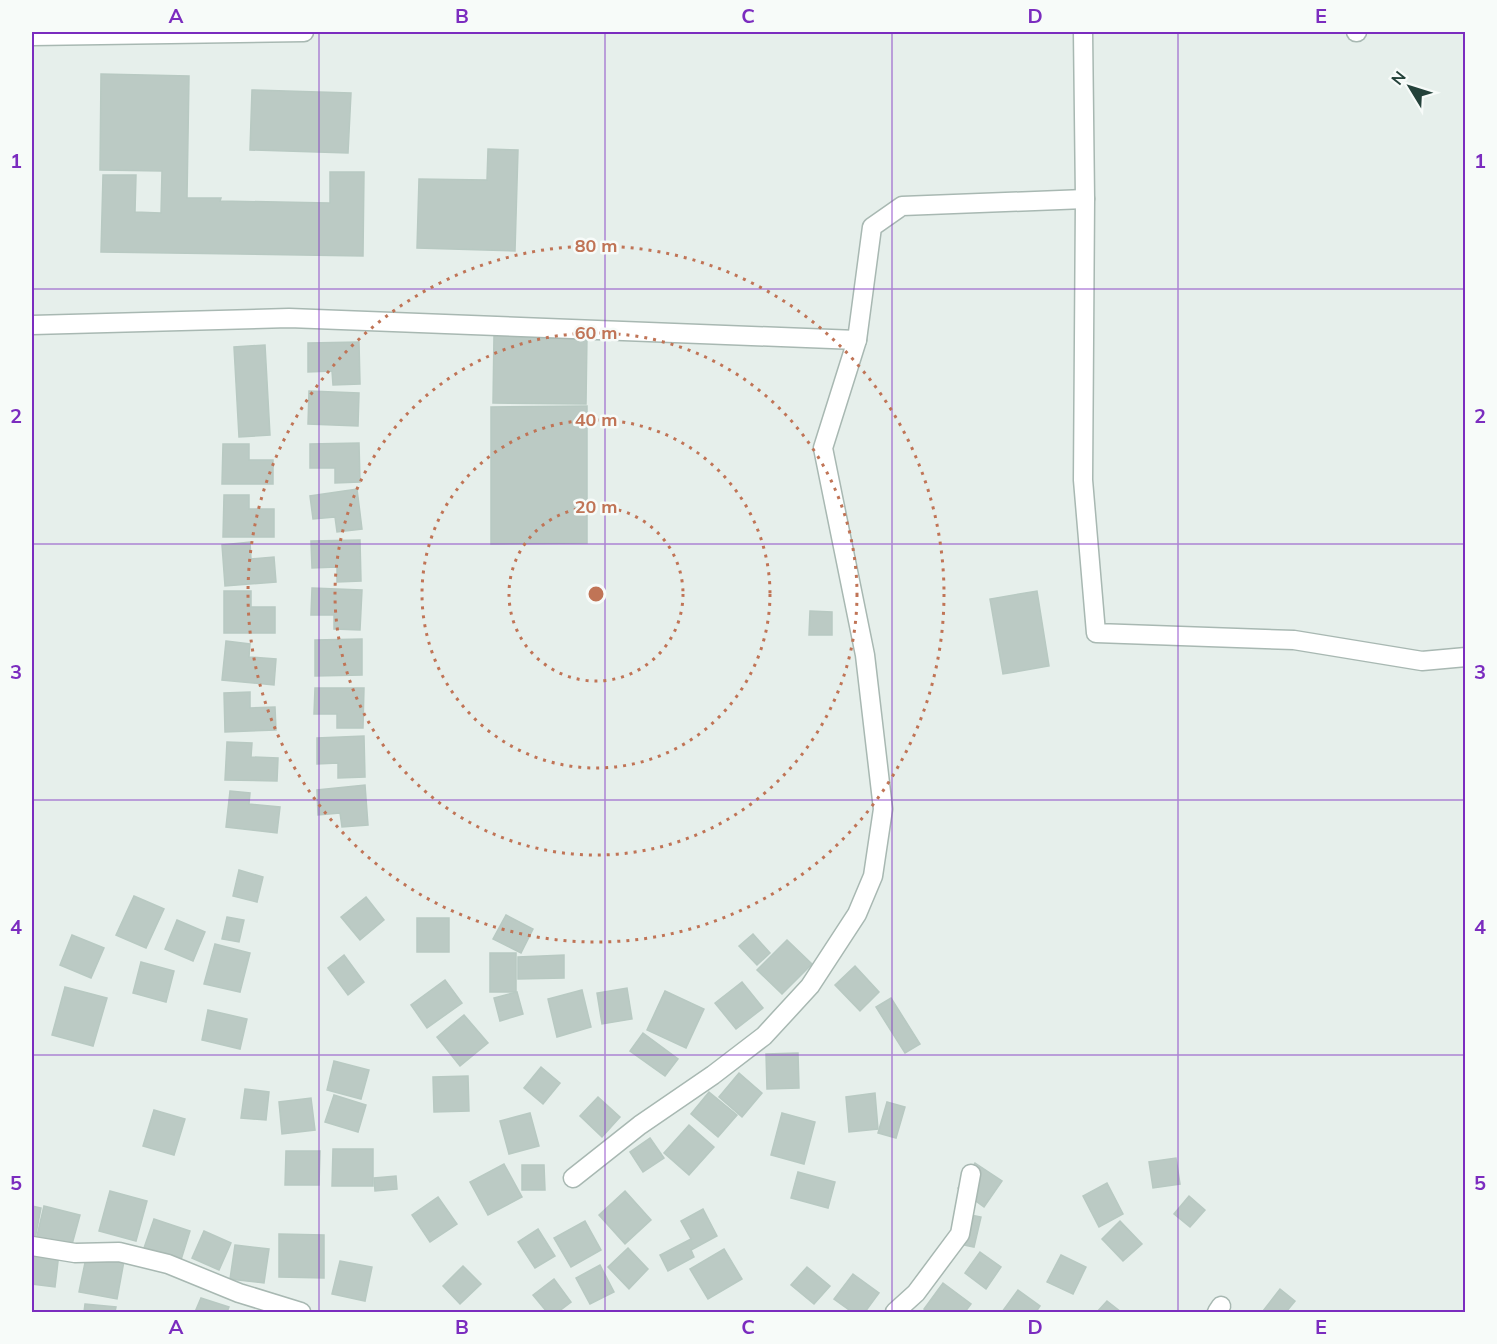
<svg xmlns="http://www.w3.org/2000/svg" width="1497" height="1344" viewBox="0 0 1497 1344" font-family="Mulish,sans-serif">
  <rect width="100%" height="100%" fill="#e6efeb"/>
  <g fill="#bbcac4" stroke="#b8c9c2" stroke-width="1.5">
    <path d="M101,74L189,76L187,198H221L220,201L330,203V172H364L363,256L101,252L103,175H136L135,212L161,213L162,171L100,170Z"/>
    <path d="M252,90L351,93L348,153L250,150Z"/>
    <path d="M488,149L518,150L515,251L417,248L419,179L487,180Z"/>
    <path d="M494,335H587L586,404L493,403Z"/>
    <path d="M359,342L360,384L333,385L332,371L308,372V343Z"/>
    <path d="M265,345L270,435L239,437L234,347Z"/>
    <path d="M309,391L359,393L358,426L308,424Z"/>
    <path d="M587,406V543L491,544V407Z"/>
    <path d="M359,443L360,482L335,483V468H310V444Z"/>
    <path d="M223,444H249V460H273V484H222Z"/>
    <path d="M357,489L362,529L337,532L335,517L313,519L310,496Z"/>
    <path d="M224,495H249V509H274V537H223Z"/>
    <path d="M360,540L361,581L337,582V567L312,568L311,541Z"/>
    <path d="M250,542L251,559L274,557L276,582L225,586L222,545Z"/>
    <path d="M312,588L362,590L360,630L334,629V615H311Z"/>
    <path d="M224,591H251V607H275V633H224Z"/>
    <path d="M1037,591L1049,666L1003,674L990,599Z"/>
    <path d="M810,611L832,612V635H809Z"/>
    <path d="M362,639V675L315,676V640Z"/>
    <path d="M226,641L250,644L249,657L276,659L274,685L222,680Z"/>
    <path d="M315,688H364L363,728H337V714H314Z"/>
    <path d="M250,692V708L275,707L276,730L225,732L224,693Z"/>
    <path d="M364,736L365,777L338,778V763L317,764V738Z"/>
    <path d="M227,742L252,743L251,757L278,758L277,781L225,780Z"/>
    <path d="M365,785L368,825L342,827L340,813L318,815L317,790Z"/>
    <path d="M230,791L250,793L249,804L280,807L277,833L226,827Z"/>
    <path d="M239,870L263,877L257,902L233,896Z"/>
    <path d="M134,896L164,909L146,948L116,935Z"/>
    <path d="M366,897L384,920L360,940L341,917Z"/>
    <path d="M506,915L533,929L521,953L493,939Z"/>
    <path d="M227,917L244,920L239,942L222,939Z"/>
    <rect x="417" y="918" width="32" height="34"/>
    <path d="M177,920L205,932L193,961L165,949Z"/>
    <path d="M753,934L770,953L757,965L739,946Z"/>
    <path d="M72,935L104,948L91,978L60,965Z"/>
    <path d="M787,940L812,964L782,994L757,970Z"/>
    <path d="M215,944L250,953L240,992L204,984Z"/>
    <rect x="490" y="953" width="26" height="39"/>
    <path d="M344,955L364,982L348,995L328,968Z"/>
    <path d="M564,955V978L518,979V957Z"/>
    <path d="M141,962L174,971L166,1002L133,993Z"/>
    <path d="M855,966L879,992L860,1011L835,985Z"/>
    <path d="M445,980L462,1003L427,1028L411,1005Z"/>
    <path d="M742,982L763,1008L736,1029L715,1003Z"/>
    <path d="M65,987L107,998L93,1046L52,1035Z"/>
    <path d="M627,988L632,1019L602,1024L597,993Z"/>
    <path d="M582,990L591,1027L557,1037L548,999Z"/>
    <path d="M665,991L704,1009L686,1048L647,1030Z"/>
    <path d="M517,992L523,1014L500,1021L494,998Z"/>
    <path d="M891,998L920,1044L905,1053L876,1007Z"/>
    <path d="M208,1010L247,1019L240,1049L202,1040Z"/>
    <path d="M464,1015L488,1043L460,1066L437,1037Z"/>
    <path d="M643,1033L678,1059L665,1076L630,1051Z"/>
    <path d="M798,1053L799,1088L767,1089L766,1054Z"/>
    <path d="M334,1061L369,1070L361,1099L327,1090Z"/>
    <path d="M541,1067L560,1083L543,1104L524,1088Z"/>
    <path d="M739,1073L762,1093L742,1117L719,1097Z"/>
    <path d="M468,1076L469,1111L434,1112L433,1077Z"/>
    <path d="M245,1089L269,1092L266,1120L241,1118Z"/>
    <path d="M709,1092L737,1115L718,1137L691,1114Z"/>
    <path d="M875,1093L878,1129L849,1132L846,1097Z"/>
    <path d="M334,1095L366,1105L358,1132L325,1122Z"/>
    <path d="M598,1097L620,1117L602,1137L580,1116Z"/>
    <path d="M311,1098L315,1130L282,1134L279,1102Z"/>
    <path d="M887,1102L905,1107L896,1138L878,1133Z"/>
    <path d="M154,1110L185,1119L174,1155L143,1146Z"/>
    <path d="M530,1113L539,1146L509,1154L500,1121Z"/>
    <path d="M782,1113L815,1122L804,1164L771,1155Z"/>
    <path d="M689,1125L714,1147L689,1175L664,1153Z"/>
    <path d="M650,1138L664,1158L643,1172L630,1152Z"/>
    <path d="M333,1149H373V1186H332Z"/>
    <path d="M286,1151H320L319,1185H285Z"/>
    <path d="M1176,1158L1180,1184L1153,1188L1149,1162Z"/>
    <path d="M975,1163L1002,1181L984,1207L958,1188Z"/>
    <path d="M504,1164L522,1197L488,1215L470,1182Z"/>
    <path d="M522,1165H544L545,1190H522Z"/>
    <path d="M798,1172L835,1182L828,1208L791,1198Z"/>
    <path d="M396,1176L397,1189L375,1191L374,1178Z"/>
    <path d="M1107,1183L1123,1214L1099,1227L1083,1196Z"/>
    <path d="M110,1191L147,1201L136,1241L99,1231Z"/>
    <path d="M625,1191L651,1220L625,1244L599,1215Z"/>
    <path d="M1189,1196L1205,1210L1190,1227L1174,1214Z"/>
    <path d="M438,1197L457,1224L430,1242L412,1215Z"/>
    <path d="M32,1206L41,1208L35,1239L32,1238Z"/>
    <path d="M44,1206L80,1215L71,1248L36,1240Z"/>
    <path d="M703,1209L717,1236L691,1250L694,1257L668,1271L660,1255L691,1239L681,1221Z"/>
    <path d="M961,1213L981,1217L974,1247L954,1243Z"/>
    <path d="M154,1219L190,1231L180,1263L143,1251Z"/>
    <path d="M585,1221L601,1250L571,1267L554,1238Z"/>
    <path d="M1120,1221L1142,1244L1123,1261L1102,1239Z"/>
    <path d="M538,1229L555,1256L535,1268L518,1242Z"/>
    <path d="M204,1231L231,1243L219,1270L192,1258Z"/>
    <path d="M279,1234L324,1235V1278L279,1277Z"/>
    <path d="M235,1245L269,1249L264,1283L230,1279Z"/>
    <path d="M628,1248L648,1269L629,1289L608,1267Z"/>
    <path d="M32,1249L59,1253L55,1287L32,1284Z"/>
    <path d="M724,1249L742,1279L708,1299L690,1269Z"/>
    <path d="M980,1252L1001,1267L986,1289L965,1273Z"/>
    <path d="M87,1253L124,1261L117,1299L79,1292Z"/>
    <path d="M1061,1255L1086,1267L1073,1294L1047,1282Z"/>
    <path d="M340,1261L372,1267L365,1301L332,1294Z"/>
    <path d="M600,1265L614,1292L590,1304L576,1278Z"/>
    <path d="M463,1266L481,1284L460,1304L443,1286Z"/>
    <path d="M807,1267L830,1286L814,1304L791,1285Z"/>
    <path d="M853,1274L879,1293L865,1312H852L834,1299Z"/>
    <path d="M554,1279L571,1302L558,1312H547L533,1295Z"/>
    <path d="M943,1283L971,1304L965,1312H929L924,1309Z"/>
    <path d="M1280,1289L1295,1301L1286,1312H1265L1263,1311Z"/>
    <path d="M1018,1290L1040,1306L1036,1312H1002Z"/>
    <path d="M201,1298L229,1307L227,1312H195Z"/>
    <path d="M1107,1301L1121,1312H1097Z"/>
    <path d="M85,1304L116,1307L115,1312H84Z"/>
  </g>
  <g fill="none" stroke-linecap="round" stroke-linejoin="round">
    <defs>
      <g id="minor">
        <path d="M1083,32L1085,199L1083,480L1096,633L1294,640L1422,661L1466,657"/>
        <path d="M1356,32H1357"/>
        <path d="M32,36L304,32"/>
        <path d="M32,325L289,318L857,340"/>
        <path d="M573,1178L640,1125L713,1075L764,1036L810,986L857,914L873,876L883,809L865,655L823,448L857,340L872,227L902,206L1085,199"/>
        <path d="M32,1246L75,1253L119,1252L168,1264L239,1293L301,1312"/>
        <path d="M895,1312L916,1293L960,1234L971,1174"/>
        <path d="M1217,1312L1221,1306"/>
      </g>
    </defs>
    <use href="#minor" stroke="#a8b8b2" stroke-width="21"/>
    <use href="#minor" stroke="#fff" stroke-width="18"/>
  </g>
  <path fill="none" stroke="#7b2cbf" stroke-width="1.5" stroke-opacity="0.55" d="M319,32V1312M605,32V1312M892,32V1312M1178,32V1312M32,289H1466M32,544H1466M32,800H1466M32,1055H1466"/>
  <g fill="none" stroke="#c07456" stroke-width="3" stroke-dasharray="3 6">
    <circle cx="596" cy="594" r="87"/>
    <circle cx="596" cy="594" r="174"/>
    <circle cx="596" cy="594" r="261"/>
    <circle cx="596" cy="594" r="348"/>
  </g>
  <circle cx="596" cy="594" r="9" fill="#c07456" stroke="#f7fbf9" stroke-width="3"/>
  <g font-size="18" text-anchor="middle" font-weight="bold" fill="#c07456" stroke="#f7fbf9" stroke-width="5" stroke-linejoin="round" paint-order="stroke">
    <text x="596" y="252">80 m</text>
    <text x="596" y="339">60 m</text>
    <text x="596" y="426">40 m</text>
    <text x="596" y="513">20 m</text>
  </g>
  <rect width="1497" height="1344" fill="none" stroke="#f7fbf9" stroke-width="66"/>
  <g transform="translate(1410 87) rotate(308)" stroke="#f7fbf9" stroke-width="4.5" paint-order="stroke">
  <path d="M0-4.5L10 22L0 15L-10 22Z" fill="#24423a"/>
  <text y="-9" font-size="16" font-weight="bold" text-anchor="middle" fill="#24423a">N</text>
  </g>
  <rect x="33" y="33" width="1431" height="1278" fill="none" stroke="#7b2cbf" stroke-width="2"/>
  <g font-size="20" text-anchor="middle" font-weight="bold" fill="#7b2cbf">
    <text x="176" y="23">A</text>
    <text x="462" y="23">B</text>
    <text x="748" y="23">C</text>
    <text x="1035" y="23">D</text>
    <text x="1321" y="23">E</text>
    <text x="16" y="168">1</text>
    <text x="1480" y="168">1</text>
    <text x="16" y="423">2</text>
    <text x="1480" y="423">2</text>
    <text x="16" y="679">3</text>
    <text x="1480" y="679">3</text>
    <text x="16" y="934">4</text>
    <text x="1480" y="934">4</text>
    <text x="16" y="1190">5</text>
    <text x="1480" y="1190">5</text>
    <text x="176" y="1334">A</text>
    <text x="462" y="1334">B</text>
    <text x="748" y="1334">C</text>
    <text x="1035" y="1334">D</text>
    <text x="1321" y="1334">E</text>
  </g>
</svg>
